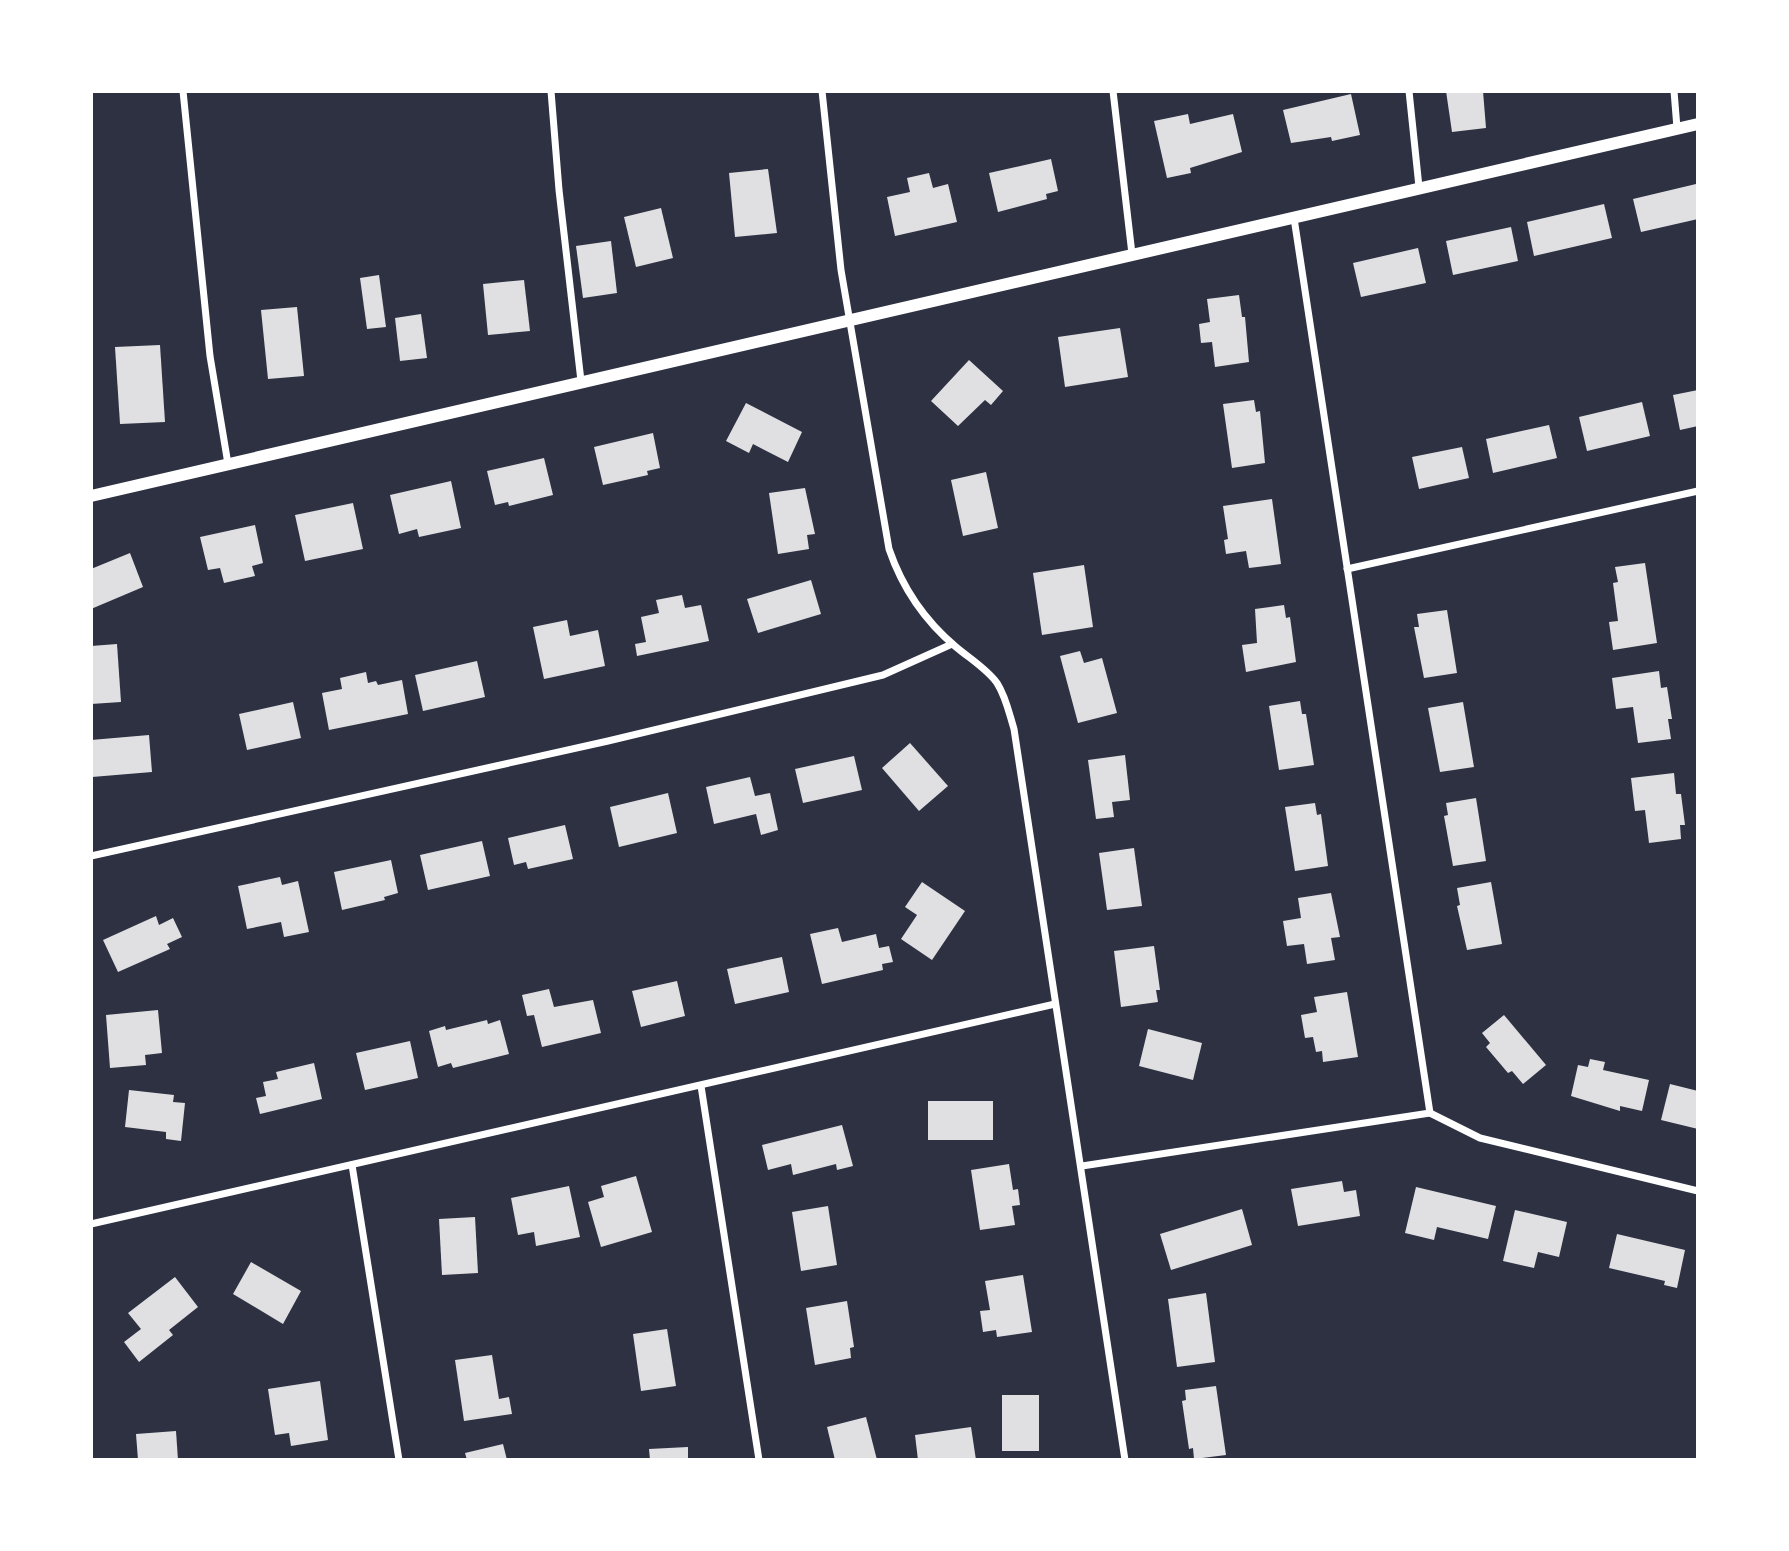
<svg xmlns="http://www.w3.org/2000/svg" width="1789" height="1551" viewBox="0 0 1789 1551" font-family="Signika,sans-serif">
  <rect width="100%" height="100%" fill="#2d3142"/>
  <g fill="#e0e0e3">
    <path d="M1446,91H1483L1486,128L1452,132Z"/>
    <path d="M1351,94L1360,135L1332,141L1331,137L1291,143L1283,110Z"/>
    <path d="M1188,114L1190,124L1233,114L1242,152L1190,168L1191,173L1167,178L1154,121Z"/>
    <path d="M1051,159L1058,191L1046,194L1047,199L998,212L989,173Z"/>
    <path d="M768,169L777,233L735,237L729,173Z"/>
    <path d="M929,173L933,188L948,184L957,222L895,236L887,197L910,192L907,178Z"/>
    <path d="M1696,184L1698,219L1641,232L1633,199Z"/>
    <path d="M1604,204L1612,238L1534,256L1527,222Z"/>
    <path d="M661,208L673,258L636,267L624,217Z"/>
    <path d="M1511,227L1518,261L1453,275L1446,241Z"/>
    <path d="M611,241L617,293L583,298L576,246Z"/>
    <path d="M1418,248L1426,283L1361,297L1353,263Z"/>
    <path d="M379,275L386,327L367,329L360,278Z"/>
    <path d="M524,280L530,331L488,335L483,284Z"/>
    <path d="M1239,295L1242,317H1245L1249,362L1215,367L1212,342L1201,343L1199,324L1210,322L1207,299Z"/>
    <path d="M297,307L304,376L268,379L261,310Z"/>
    <path d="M421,314L427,358L400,361L395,318Z"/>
    <path d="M1120,328L1128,377L1065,387L1058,337Z"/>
    <path d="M160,345L165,422L120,424L115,347Z"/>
    <path d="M969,360L1003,391L991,405L985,400L958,426L931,401Z"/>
    <path d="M1698,390V426L1680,430L1673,395Z"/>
    <path d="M1254,400L1256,412L1260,411L1265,463L1232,468L1223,404Z"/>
    <path d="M1642,402L1650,436L1587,451L1579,417Z"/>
    <path d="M746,403L802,432L788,462L753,444L749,453L726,441Z"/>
    <path d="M1549,425L1557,458L1493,473L1486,439Z"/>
    <path d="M653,433L660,468L647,471L648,475L603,485L594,447Z"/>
    <path d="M1462,447L1469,478L1419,489L1412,457Z"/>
    <path d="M544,458L553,495L509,506L508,502L495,505L487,471Z"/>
    <path d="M986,472L998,528L963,536L951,480Z"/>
    <path d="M451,481L461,528L419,537L417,529L399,534L390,495Z"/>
    <path d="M805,488L815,534L807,535L809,549L778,554L769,493Z"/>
    <path d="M1272,499L1281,564L1249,568L1246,551L1226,554L1224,540L1228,539L1223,506Z"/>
    <path d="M353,503L363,549L305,561L295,515Z"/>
    <path d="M255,525L263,563L252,566L255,576L224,583L220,568L208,570L200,537Z"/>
    <path d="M130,553L143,587L91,609V569Z"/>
    <path d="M1645,563L1657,643L1613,650L1609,622L1618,621L1613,583L1618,582L1615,567Z"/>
    <path d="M1084,565L1093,627L1042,635L1033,573Z"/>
    <path d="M811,580L821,614L758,633L747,599Z"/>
    <path d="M682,595L685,608L701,605L709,641L637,656L635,644L646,642L641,617L659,613L656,600Z"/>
    <path d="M1284,605L1286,618L1290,617L1296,662L1246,672L1242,645L1257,643L1255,609Z"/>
    <path d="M1447,610L1457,673L1424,678L1414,627H1419L1417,614Z"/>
    <path d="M567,620L570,636L598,630L605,666L544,679L533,627Z"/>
    <path d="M117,644L121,702L91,704V646Z"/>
    <path d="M1080,651L1084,663L1102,658L1117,713L1078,723L1060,656Z"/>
    <path d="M477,661L485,697L423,711L415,675Z"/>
    <path d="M1659,671L1661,688L1667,687L1672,719H1668L1671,739L1638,743L1633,707L1616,709L1612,678Z"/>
    <path d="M366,672L368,683L376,681L378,685L402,680L408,714L329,730L322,693L342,689L340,678Z"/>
    <path d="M1300,701L1302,714H1306L1314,765L1279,770L1269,706Z"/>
    <path d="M293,702L301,738L247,750L239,714Z"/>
    <path d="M1463,702L1474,767L1440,772L1428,708Z"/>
    <path d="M149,735L152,772L92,777L91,740Z"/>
    <path d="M910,743L948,786L919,811L882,768Z"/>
    <path d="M1125,755L1130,800L1112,802L1114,817L1096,819L1088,760Z"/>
    <path d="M854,756L862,790L803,803L795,769Z"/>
    <path d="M1674,773L1676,794H1681L1685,825H1680L1681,839L1649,843L1645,810L1635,811L1631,778Z"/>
    <path d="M750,777L755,796L770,793L778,830L761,835L756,814L714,824L706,787Z"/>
    <path d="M668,793L677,833L619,847L610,807Z"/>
    <path d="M1476,798L1486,861L1453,866L1444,816L1448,815L1446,803Z"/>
    <path d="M1315,803L1317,815L1321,814L1328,866L1295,871L1285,807Z"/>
    <path d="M565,825L573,859L528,869L526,862L514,865L508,838Z"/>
    <path d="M482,841L490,876L428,890L420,855Z"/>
    <path d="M1134,848L1142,906L1107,910L1099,853Z"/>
    <path d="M391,860L398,893L384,897L385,900L342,910L334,872Z"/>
    <path d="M280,877L282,885L298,881L309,932L284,937L281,922L247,929L238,886Z"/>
    <path d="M922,882L965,911L932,960L901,939L917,915L905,907Z"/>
    <path d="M1491,882L1502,944L1467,950L1457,906L1460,905L1457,888Z"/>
    <path d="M1331,893L1340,937L1331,938L1335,960L1307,964L1304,944L1287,946L1283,921L1301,918L1298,898Z"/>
    <path d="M156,916L159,925L173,918L182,937L167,944L170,949L118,972L103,940Z"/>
    <path d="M838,928L842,942L876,934L879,948L889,946L893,962L882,964L883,970L822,984L810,934Z"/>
    <path d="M1154,946L1160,990H1156L1158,1002L1121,1007L1114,951Z"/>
    <path d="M782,957L789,992L735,1004L727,969Z"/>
    <path d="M677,981L685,1016L641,1027L632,991Z"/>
    <path d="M549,989L554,1007L593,1000L601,1033L542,1047L534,1015L527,1016L522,995Z"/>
    <path d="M1347,992L1358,1057L1323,1062L1322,1051L1316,1052L1313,1037L1305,1038L1301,1015L1317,1012L1314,997Z"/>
    <path d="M158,1010L162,1053L145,1055L146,1065L110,1068L106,1015Z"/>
    <path d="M1504,1015L1546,1065L1523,1084L1512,1071L1508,1073L1486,1047L1490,1043L1482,1033Z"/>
    <path d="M487,1020L488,1024L500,1020L509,1054L453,1068L451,1063L438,1067L429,1031L445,1026L446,1030Z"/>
    <path d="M1148,1029L1202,1043L1193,1080L1139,1066Z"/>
    <path d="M410,1041L418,1078L365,1090L356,1053Z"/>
    <path d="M1590,1059L1605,1062L1603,1070L1649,1080L1642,1111L1620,1106V1111L1571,1096L1578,1065L1588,1067Z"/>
    <path d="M314,1063L322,1099L260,1114L256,1098L266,1096L263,1082L278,1079L276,1072Z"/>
    <path d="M1670,1084L1698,1091V1129L1661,1120Z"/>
    <path d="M129,1090L174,1095L173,1102L185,1103L181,1141L166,1139V1132L125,1127Z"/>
    <rect x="928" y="1101" width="65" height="39"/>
    <path d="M842,1125L853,1166L837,1170L836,1164L793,1175L791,1164L768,1170L762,1145Z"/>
    <path d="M1009,1164L1013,1190L1018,1189L1020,1205L1012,1206L1015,1225L980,1230L971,1170Z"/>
    <path d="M636,1176L652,1232L601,1247L588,1202L604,1197L601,1186Z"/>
    <path d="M1342,1181L1344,1192L1356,1190L1360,1216L1298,1226L1291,1189Z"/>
    <path d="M569,1186L580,1237L536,1246L534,1232L518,1235L511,1198Z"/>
    <path d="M1416,1187L1496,1206L1488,1239L1437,1227L1434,1240L1405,1233Z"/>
    <path d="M828,1206L837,1265L801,1271L792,1212Z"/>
    <path d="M1242,1209L1252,1245L1171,1270L1160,1234Z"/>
    <path d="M1515,1210L1567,1222L1559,1257L1538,1252L1534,1268L1503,1261Z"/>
    <path d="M475,1217L478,1273L442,1275L439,1219Z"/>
    <path d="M1617,1234L1685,1250L1677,1288L1664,1285L1665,1281L1609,1268Z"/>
    <path d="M251,1262L301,1291L283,1324L233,1294Z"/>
    <path d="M1023,1275L1032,1332L997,1337L996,1330L983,1332L980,1311L990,1310L985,1281Z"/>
    <path d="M175,1277L198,1307L169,1330L173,1335L139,1362L124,1342L141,1329L128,1313Z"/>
    <path d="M1206,1293L1215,1362L1177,1367L1168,1299Z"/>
    <path d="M847,1301L854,1347L850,1348L851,1358L815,1365L806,1308Z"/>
    <path d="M667,1329L676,1386L641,1391L633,1334Z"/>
    <path d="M492,1355L499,1399L509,1397L512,1414L464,1421L455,1360Z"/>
    <path d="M320,1381L328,1440L291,1446L289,1433L275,1435L268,1389Z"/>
    <path d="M1216,1386L1226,1455L1194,1459L1193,1448L1189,1449L1182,1401L1186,1400L1185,1390Z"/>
    <rect x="1002" y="1395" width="37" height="56"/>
    <path d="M866,1417L877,1460H835L827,1427Z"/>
    <path d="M971,1427L976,1460H918L915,1435Z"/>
    <path d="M176,1431L178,1460H138L136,1434Z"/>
    <path d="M503,1444L507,1460H467L465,1453Z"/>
    <path d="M688,1447V1460H650L649,1449Z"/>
  </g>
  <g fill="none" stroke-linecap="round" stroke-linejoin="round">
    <g stroke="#fff" stroke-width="7">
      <path d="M183,91L210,356L228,464"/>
      <path d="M551,91L559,190L581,381"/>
      <path d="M822,91L841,270L889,549C902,587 925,621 956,647C969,658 987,669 997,683C1006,697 1009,713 1014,729L1125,1460"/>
      <path d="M1113,91L1132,254"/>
      <path d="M1409,91L1419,187"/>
      <path d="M1674,91L1677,128"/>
      <path d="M1294,218L1430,1113"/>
      <path d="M1347,569L1698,491"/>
      <path d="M91,856L608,741L883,675L952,644"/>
      <path d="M701,1086L759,1460"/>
      <path d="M352,1165L399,1460"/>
      <path d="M1082,1166L1430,1113L1480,1138L1698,1191"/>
      <path d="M91,1224L1055,1004"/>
    </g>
    <path stroke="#fff" stroke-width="12" d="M91,496L1698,124"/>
  </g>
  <rect width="1789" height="1551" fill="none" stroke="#ffffff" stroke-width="186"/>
</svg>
